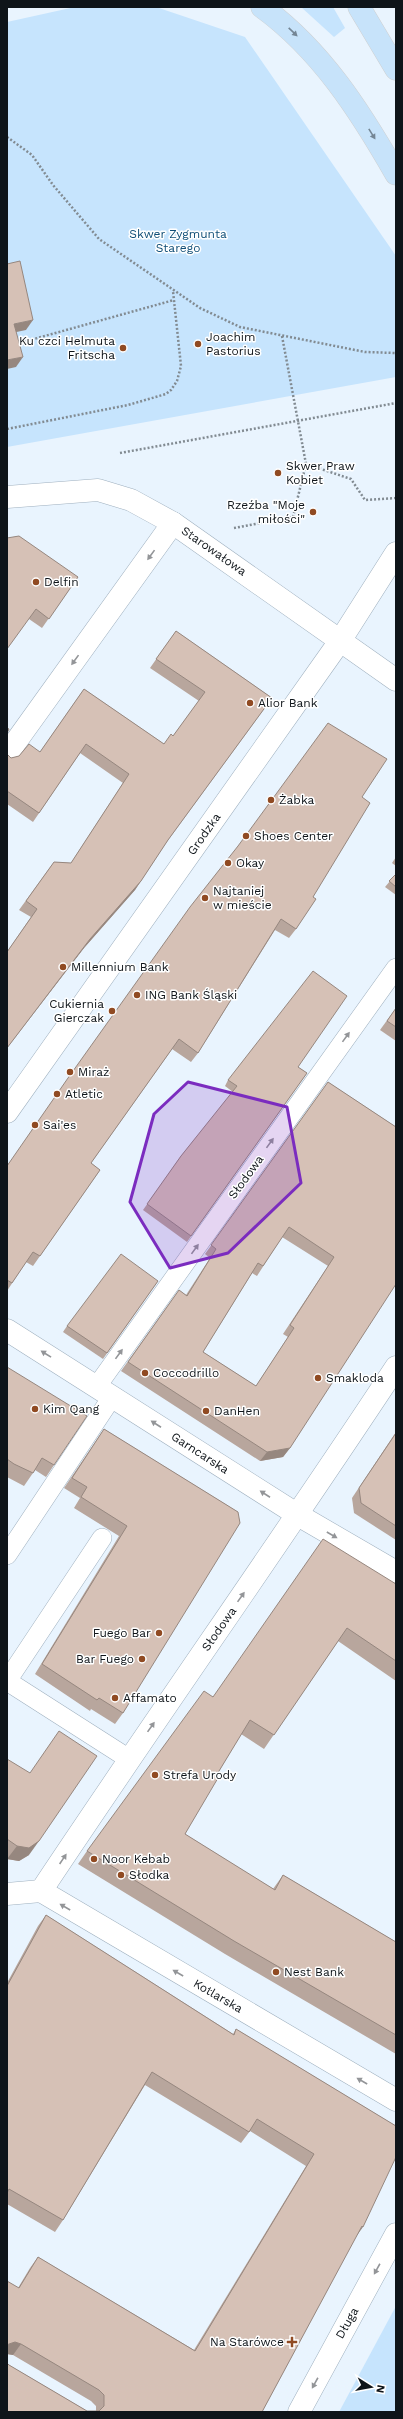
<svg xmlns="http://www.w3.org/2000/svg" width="403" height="2419" viewBox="0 0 403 2419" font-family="'Work Sans',sans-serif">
  <rect width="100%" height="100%" fill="#e9f4fe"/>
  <g fill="#c6e4fd">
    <path d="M75,7H156L245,37L396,256V377L7,447V22Z"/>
    <path d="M301,7H333L345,28L334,37Z"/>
    <path d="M396,2306V2412H339Z"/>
  </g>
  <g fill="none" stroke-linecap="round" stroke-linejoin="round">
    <defs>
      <g id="service">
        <path d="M97,1386L396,968"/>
        <path d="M102,1538L7,1681L129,1759"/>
        <path d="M7,1555L112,1397"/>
      </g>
      <path id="pedestrian" d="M7,1112L340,641"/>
      <g id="minor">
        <path d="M7,497L98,490L131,500L173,523L396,680"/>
        <path d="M340,641L396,553"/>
        <path d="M7,754L173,523"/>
        <path d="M7,1330L298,1515L396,1572"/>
        <path d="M41,1891C158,1715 280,1543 396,1367"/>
        <path d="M41,1891L396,2100"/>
        <path d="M7,1894L41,1891"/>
        <path d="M299,2412L396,2234"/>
      </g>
      <g id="primary">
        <path d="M262,7C321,50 360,111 396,174"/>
        <path d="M359,7L396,69"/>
      </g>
    </defs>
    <use href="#service" stroke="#9fb0bf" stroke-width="20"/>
    <use href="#pedestrian" stroke="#9fb0bf" stroke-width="23"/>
    <use href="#minor" stroke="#9fb0bf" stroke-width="23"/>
    <use href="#primary" stroke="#cfd0d1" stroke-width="23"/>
    <g stroke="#828b92" stroke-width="2.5" stroke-dasharray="2 2" stroke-linecap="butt">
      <path d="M7,137L32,155L53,185L99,239L200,308L240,327L365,352L396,353"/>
      <path d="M282,336L306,464L351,479L365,500L396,498"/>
      <path d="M16,344L174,300"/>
      <path d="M7,429L128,405L166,394L171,390L177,381L181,366L173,291"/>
      <path d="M120,453L396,403"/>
      <path d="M234,528L293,517L306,464"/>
    </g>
    <use href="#service" stroke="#fff" stroke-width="19"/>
    <use href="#pedestrian" stroke="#fff" stroke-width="22"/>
    <use href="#minor" stroke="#fff" stroke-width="22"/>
    <use href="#primary" stroke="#c7e3fa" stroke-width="22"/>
  </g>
  <g fill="#b8a69d" fill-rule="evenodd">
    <path d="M7,538L78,577L42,628L29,619Z"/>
    <path d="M176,631L272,698L166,843L135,890L84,948L7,1048V952L31,917L19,910L54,862L71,863L123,783L80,753L33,822L7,804V754L11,758L40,752L84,689L164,744L173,736L199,701L150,668Z"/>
    <path d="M362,797L313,897L296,929L289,938L275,930L198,1053L191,1062L172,1049L91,1163L100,1170L33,1266L26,1262L7,1291V1165Z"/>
    <path d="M396,857V866L392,863Z"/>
    <path d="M396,874V895L385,887Z"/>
    <path d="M396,1008V1041L380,1030Z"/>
    <path d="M298,1067L307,1073L187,1242L143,1210L181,1156L233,1092L225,1086L228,1080Z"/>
    <path d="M328,1082L396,1127L290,1448L283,1457L260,1461L121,1371L179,1290L186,1295L210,1258L205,1254ZM282,1237L328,1266L283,1334L288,1337L256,1386L203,1352L252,1273L257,1276Z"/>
    <path d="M158,1281L103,1359L63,1332L67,1326Z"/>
    <path d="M7,1367L54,1465L46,1477L35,1470L24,1486L7,1477Z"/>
    <path d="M104,1429L238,1512L123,1713L115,1724L91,1709L90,1711L35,1674L119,1536L74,1508L80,1498L64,1488Z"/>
    <path d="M396,1432V1540L354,1513L352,1498Z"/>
    <path d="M396,1584V1681L338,1641L264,1749L241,1734L216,1776L185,1834L273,1889L283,1875L396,1942V2054L225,1954L78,1864L87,1851L213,1697Z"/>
    <path d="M7,1759L29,1855L19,1861L7,1859Z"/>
    <path d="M46,1915L233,2034L236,2029L396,2126L355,2238L262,2412H7L9,2365L87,2411H96V2406L91,2401L13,2355L7,2354V2281L18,2288L30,2268L38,2257L194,2350L306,2166L250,2131L241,2143L145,2085L63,2220L55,2232L7,2204V1983L38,1926Z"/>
  </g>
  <g fill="#96877f">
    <path d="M33,320L26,330L7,334L14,324Z"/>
    <path d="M23,357L16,367L7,369V360Z"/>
    <path d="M141,881L135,890L84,948L7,1048L90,939Z"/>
    <path d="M290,1448L283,1457L260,1461L267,1452Z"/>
    <path d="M39,1841L29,1855L19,1861L7,1859L17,1846Z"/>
    <path d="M362,2226L363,2227L355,2238Z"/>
    <path d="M15,2342L21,2344L13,2355L7,2354V2345L9,2344Z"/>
  </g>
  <g fill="#d6c1b6" stroke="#96877f" fill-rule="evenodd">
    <path d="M20,261L33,320L14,324L23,357L7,360V264Z"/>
    <path d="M19,536L78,577L49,619L36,609L7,649V538Z"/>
    <path d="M176,631L272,698L168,840L141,881L90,939L7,1048V952L37,909L26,901L54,862L71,863L129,774L86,744L39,813L7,791V754L11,758L19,756L29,744L40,752L84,689L164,744L171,734L173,736L205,692L156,659Z"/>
    <path d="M328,723L387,759L362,797L370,803L313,897L316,899L296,929L281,919L198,1053L179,1039L91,1163L100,1170L40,1256L33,1252L12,1283L7,1280V1166L68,1078L190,907L238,846Z"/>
    <path d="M7,728L9,729L7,733Z"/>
    <path d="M396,874V887L389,881Z"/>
    <path d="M313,971L347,996L298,1067L307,1073L191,1236L147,1204L181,1156L237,1086L228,1080Z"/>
    <path d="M396,1008V1027L387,1021Z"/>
    <path d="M328,1082L396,1127V1284L290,1448L267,1452L128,1362L179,1290L187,1296L216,1249L211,1245ZM289,1227L334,1257L290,1325L294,1328L256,1386L203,1352L258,1263L263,1266Z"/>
    <path d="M121,1254L158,1281L107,1353L67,1326Z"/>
    <path d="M7,1367L87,1416L54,1465L42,1458L33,1473L14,1464L7,1459Z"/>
    <path d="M104,1429L238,1512L240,1523L123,1713L99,1698L97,1700L42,1664L127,1526L81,1497L87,1487L72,1478Z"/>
    <path d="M396,1433V1526L361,1503L359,1488Z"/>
    <path d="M323,1539L396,1584V1661L347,1628L274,1735L250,1720L216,1776L218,1778L185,1834L275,1890L283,1875L396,1942V2035L234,1941L87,1851L204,1691L213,1697Z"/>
    <path d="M59,1731L97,1756L39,1841L29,1848L17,1846L7,1839V1759L30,1773Z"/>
    <path d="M46,1915L234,2035L236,2029L396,2126V2157L363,2227L362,2226L262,2412H7V2363L9,2365L87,2411H99L104,2406V2395L99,2390L21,2344L15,2342L9,2344L7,2345V2281L19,2288L38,2257L195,2351L314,2154L257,2119L249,2132L152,2072L63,2220L9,2189L7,2193V1986Z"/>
  </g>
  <defs><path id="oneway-solid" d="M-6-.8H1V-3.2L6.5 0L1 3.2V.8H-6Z"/></defs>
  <g fill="#748695">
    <use href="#oneway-solid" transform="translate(293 32) rotate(44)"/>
    <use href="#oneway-solid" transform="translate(372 134) rotate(58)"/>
  </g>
  <g fill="#939598">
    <use href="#oneway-solid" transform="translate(151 555) rotate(126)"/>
    <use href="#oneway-solid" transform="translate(75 660) rotate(126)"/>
    <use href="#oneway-solid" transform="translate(346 1037) rotate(-54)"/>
    <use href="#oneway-solid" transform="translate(270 1143) rotate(-54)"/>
    <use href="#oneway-solid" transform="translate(195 1249) rotate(-54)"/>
    <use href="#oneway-solid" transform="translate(46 1354) rotate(-148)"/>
    <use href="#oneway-solid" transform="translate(119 1354) rotate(-54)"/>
    <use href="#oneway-solid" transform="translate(156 1424) rotate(-147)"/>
    <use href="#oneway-solid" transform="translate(265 1494) rotate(-147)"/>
    <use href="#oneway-solid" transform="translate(332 1535) rotate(30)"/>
    <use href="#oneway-solid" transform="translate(241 1597) rotate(-55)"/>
    <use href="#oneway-solid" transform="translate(151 1727) rotate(-55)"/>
    <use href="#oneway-solid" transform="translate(63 1859) rotate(-56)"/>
    <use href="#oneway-solid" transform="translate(65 1907) rotate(-150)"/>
    <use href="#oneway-solid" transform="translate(178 1973) rotate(-150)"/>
    <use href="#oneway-solid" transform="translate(362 2081) rotate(-150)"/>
    <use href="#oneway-solid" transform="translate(377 2269) rotate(119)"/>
    <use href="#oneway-solid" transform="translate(315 2383) rotate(119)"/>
  </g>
  <path fill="#7b2cbf" fill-opacity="0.2" stroke="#7b2cbf" stroke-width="3" stroke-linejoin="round" d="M188,1082L287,1107L301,1183L228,1253L170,1268L130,1202L154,1114Z"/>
  <g fill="#904a22" stroke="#fff" stroke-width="1.5">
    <circle cx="198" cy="344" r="4"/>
    <circle cx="123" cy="348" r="4"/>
    <circle cx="278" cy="473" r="4"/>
    <circle cx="313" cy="512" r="4"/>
    <circle cx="36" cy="582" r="4"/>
    <circle cx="250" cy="703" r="4"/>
    <circle cx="271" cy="800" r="4"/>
    <circle cx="246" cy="836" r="4"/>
    <circle cx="228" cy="863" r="4"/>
    <circle cx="205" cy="898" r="4"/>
    <circle cx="63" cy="967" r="4"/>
    <circle cx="137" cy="995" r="4"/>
    <circle cx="112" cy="1011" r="4"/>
    <circle cx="70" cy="1072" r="4"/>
    <circle cx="57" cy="1094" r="4"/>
    <circle cx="35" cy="1125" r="4"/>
    <circle cx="145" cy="1373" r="4"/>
    <circle cx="318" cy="1378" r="4"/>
    <circle cx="35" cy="1409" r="4"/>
    <circle cx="206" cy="1411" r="4"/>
    <circle cx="159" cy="1633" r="4"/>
    <circle cx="142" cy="1659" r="4"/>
    <circle cx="115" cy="1698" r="4"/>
    <circle cx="155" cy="1775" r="4"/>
    <circle cx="94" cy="1859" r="4"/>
    <circle cx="121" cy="1875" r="4"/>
    <circle cx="276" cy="1972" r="4"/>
    <path d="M290 2336h4v4h4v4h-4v4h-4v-4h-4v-4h4z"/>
  </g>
  <g text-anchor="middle" stroke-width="3" stroke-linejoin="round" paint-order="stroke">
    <g font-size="12" fill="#104f78" stroke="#fff">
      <text x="178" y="238">Skwer Zygmunta<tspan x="178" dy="14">Starego</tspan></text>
    </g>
    <g font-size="12" fill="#0e1419" stroke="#fff" text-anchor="start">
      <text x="206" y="341">Joachim<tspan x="206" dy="14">Pastorius</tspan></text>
      <text x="115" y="345" text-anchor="end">Ku czci Helmuta<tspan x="115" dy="14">Fritscha</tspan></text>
      <text x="286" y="470">Skwer Praw<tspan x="286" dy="14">Kobiet</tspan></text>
      <text x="305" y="509" text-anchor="end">Rzeźba "Moje<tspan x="305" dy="14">miłości"</tspan></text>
      <text x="44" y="586">Delfin</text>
      <text x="258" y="707">Alior Bank</text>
      <text x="279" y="804">Żabka</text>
      <text x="254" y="840">Shoes Center</text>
      <text x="236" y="867">Okay</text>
      <text x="213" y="895">Najtaniej<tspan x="213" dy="14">w mieście</tspan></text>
      <text x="71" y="971">Millennium Bank</text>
      <text x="145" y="999">ING Bank Śląski</text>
      <text x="104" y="1008" text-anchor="end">Cukiernia<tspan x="104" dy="14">Gierczak</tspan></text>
      <text x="78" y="1076">Miraż</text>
      <text x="65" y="1098">Atletic</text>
      <text x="43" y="1129">Sai'es</text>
      <text x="153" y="1377">Coccodrillo</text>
      <text x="326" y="1382">Smakloda</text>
      <text x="43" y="1413">Kim Qang</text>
      <text x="214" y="1415">DanHen</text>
      <text x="151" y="1637" text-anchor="end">Fuego Bar</text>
      <text x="134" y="1663" text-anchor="end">Bar Fuego</text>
      <text x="123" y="1702">Affamato</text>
      <text x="163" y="1779">Strefa Urody</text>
      <text x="102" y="1863">Noor Kebab</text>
      <text x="129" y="1879">Słodka</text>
      <text x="284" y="1976">Nest Bank</text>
      <text x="284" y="2346" text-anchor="end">Na Starówce</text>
    </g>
    <g font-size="12" fill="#0e1419" stroke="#fff">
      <text transform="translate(214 551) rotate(35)" y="4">Starowałowa</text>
      <text transform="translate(204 834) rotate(-55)" y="4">Grodzka</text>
      <text transform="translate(246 1177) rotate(-54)" y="4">Słodowa</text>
      <text transform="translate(200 1453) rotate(33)" y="4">Garncarska</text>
      <text transform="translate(219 1629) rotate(-55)" y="4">Słodowa</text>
      <text transform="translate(218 1996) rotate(30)" y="4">Kotlarska</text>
      <text transform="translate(347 2323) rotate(-61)" y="4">Długa</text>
    </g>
  </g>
  <rect width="403" height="2419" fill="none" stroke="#0e1419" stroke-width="16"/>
  <g transform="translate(371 2387) rotate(101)" stroke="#ffffff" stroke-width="3" paint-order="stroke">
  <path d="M0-3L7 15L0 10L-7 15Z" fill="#0e1419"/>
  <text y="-6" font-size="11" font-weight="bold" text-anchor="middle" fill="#0e1419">N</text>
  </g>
</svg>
